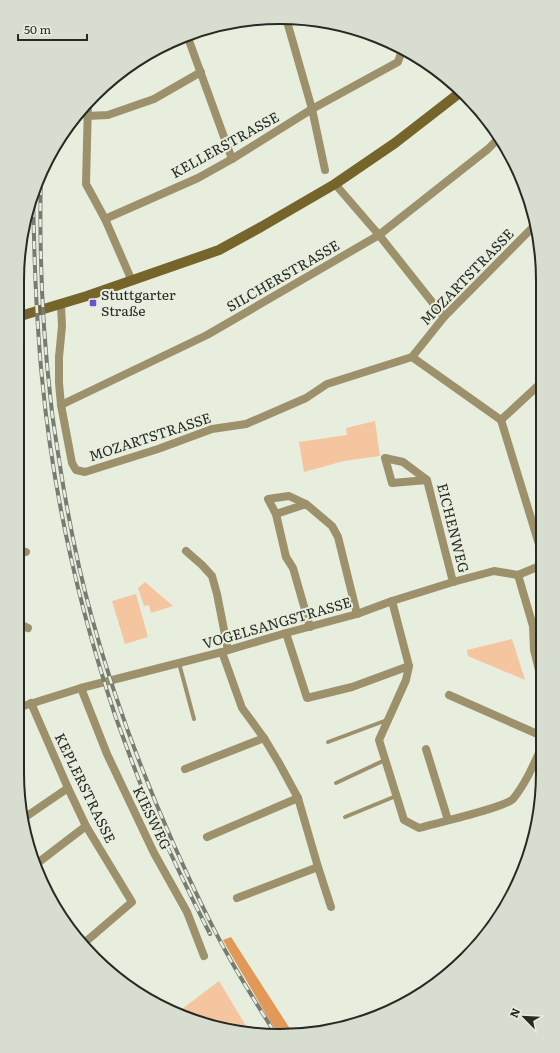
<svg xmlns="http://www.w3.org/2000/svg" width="560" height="1053" viewBox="0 0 560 1053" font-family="Literata,serif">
  <rect width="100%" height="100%" fill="#e7eede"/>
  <g fill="#f4c59f">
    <path d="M375,421L380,456L344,461L304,472L299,442L347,435L346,428Z"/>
    <path d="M145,582L173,606L151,613L149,605L144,606L138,588Z"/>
    <path d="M136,594L148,637L125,644L112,601Z"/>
    <path d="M512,639L525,680L468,656L467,650Z"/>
    <path d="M219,981L249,1031L212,1027L178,1012Z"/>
  </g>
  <path fill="#e29958" d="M231,937L294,1035L279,1034L270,1021L229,951L223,940Z"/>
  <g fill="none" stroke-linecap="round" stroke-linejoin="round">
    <g stroke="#9c916b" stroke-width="4">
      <path d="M179,663L194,719"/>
      <path d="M328,742L387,720"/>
      <path d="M336,783L385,760"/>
      <path d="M345,817L396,796"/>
    </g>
    <g stroke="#9c916b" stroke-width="8">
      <path d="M286,18L312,109L325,170"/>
      <path d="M187,35L232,159"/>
      <path d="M88,102L86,184L105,219L132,281"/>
      <path d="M87,116L108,115L154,99L201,72"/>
      <path d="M335,184L379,235L444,317"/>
      <path d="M105,219L198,178L232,159L312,109L398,62L401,53L399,46"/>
      <path d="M61,305L62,326L59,357V383L61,405L72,463L76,470L85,472L158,449L212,429L246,424L306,398L327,384L412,357L444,317L535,225"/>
      <path d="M412,357L501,420L542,554"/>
      <path d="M61,405L207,335L379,235L488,149L499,138"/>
      <path d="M501,420L541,383"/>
      <path d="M427,480L392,483L385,458L403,462L427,480L453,582"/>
      <path d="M306,504L276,514L268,499L289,496L306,504L332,526L338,537L357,614"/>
      <path d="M276,514L286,557L293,568L310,627"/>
      <path d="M17,549L26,552"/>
      <path d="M186,551L202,565L212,576L217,594L228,650"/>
      <path d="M518,575L533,626L534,650L542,682"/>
      <path d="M392,601L409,666L406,680L379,740L404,820L419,828C436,823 504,808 513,799C526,783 534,764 542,746"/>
      <path d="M17,623L28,628"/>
      <path d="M286,633L307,698L352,687L409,666"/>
      <path d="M222,652L242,708L264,738L279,763L298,798L318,867L331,907"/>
      <path d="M81,688L107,754L154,853L187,912L204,956"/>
      <path d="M449,695L542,736"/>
      <path d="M31,703L68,788L86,826L132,902L83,944"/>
      <path d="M17,708L81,688L222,652L286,633L357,614L392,601L453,582L494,571L518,575L542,565"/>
      <path d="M426,749L448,820"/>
      <path d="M185,769L264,738"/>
      <path d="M24,818L68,788"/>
      <path d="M207,837L298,798"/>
      <path d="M35,865L86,826"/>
      <path d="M237,898L318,867"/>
    </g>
    <path stroke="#76652a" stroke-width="10" d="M17,317L87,296L219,250L261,227L335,184L395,143L462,91"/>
    <defs>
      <g id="rail">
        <path d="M41,171C39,248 42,326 51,403C53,424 57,445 60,466C68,517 78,568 92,618C113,695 141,771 174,845C191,883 209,922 230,959C244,984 260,1009 275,1033"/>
        <path d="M33,193C34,255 36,317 42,378C53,494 79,608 116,718C127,748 138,779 150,808C169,851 189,893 210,934"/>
      </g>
    </defs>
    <use href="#rail" stroke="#777b71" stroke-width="4"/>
    <use href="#rail" stroke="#e7eede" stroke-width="2.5" stroke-dasharray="8" stroke-linecap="butt"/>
  </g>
  <rect fill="#6d51ca" stroke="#e7eede" stroke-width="1.5" x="89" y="299" width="8" height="8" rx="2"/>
  <g text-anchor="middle" stroke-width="4" stroke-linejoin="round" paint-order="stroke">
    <g font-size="14" fill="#272a24" stroke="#e7eede">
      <text transform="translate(225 145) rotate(-29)" y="5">KELLERSTRASSE</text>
      <text transform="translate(283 276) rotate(-30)" y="5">SILCHERSTRASSE</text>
      <text transform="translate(467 277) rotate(-46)" y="5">MOZARTSTRASSE</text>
      <text transform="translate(150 437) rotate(-18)" y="5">MOZARTSTRASSE</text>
      <text transform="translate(453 528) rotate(76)" y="5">EICHENWEG</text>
      <text transform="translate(277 623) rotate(-16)" y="5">VOGELSANGSTRASSE</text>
      <text transform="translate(85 788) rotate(64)" y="5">KEPLERSTRASSE</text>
      <text transform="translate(152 818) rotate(64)" y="5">KIESWEG</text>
    </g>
    <g font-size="14" fill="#272a24" stroke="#e7eede" text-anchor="start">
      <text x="101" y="300">Stuttgarter<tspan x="101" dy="16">Straße</tspan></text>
    </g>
  </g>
  <path d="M0 0H560V1053H0ZM280 24H280A256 256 0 0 1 536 280V773A256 256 0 0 1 280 1029H280A256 256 0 0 1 24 773V280A256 256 0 0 1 280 24Z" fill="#d8decf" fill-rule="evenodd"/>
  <path fill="none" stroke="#272a24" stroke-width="2" d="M280 24H280A256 256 0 0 1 536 280V773A256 256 0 0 1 280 1029H280A256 256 0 0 1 24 773V280A256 256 0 0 1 280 24Z"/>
  <g transform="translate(524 1017) rotate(294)" stroke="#e7eede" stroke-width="3" paint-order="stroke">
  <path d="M0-3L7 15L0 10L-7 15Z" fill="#272a24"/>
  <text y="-6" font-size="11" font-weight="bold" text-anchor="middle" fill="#272a24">N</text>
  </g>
  <path d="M18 34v6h69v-6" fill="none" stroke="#272a24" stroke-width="2"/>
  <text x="24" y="34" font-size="12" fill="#272a24" stroke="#e7eede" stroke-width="3" paint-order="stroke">50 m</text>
</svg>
